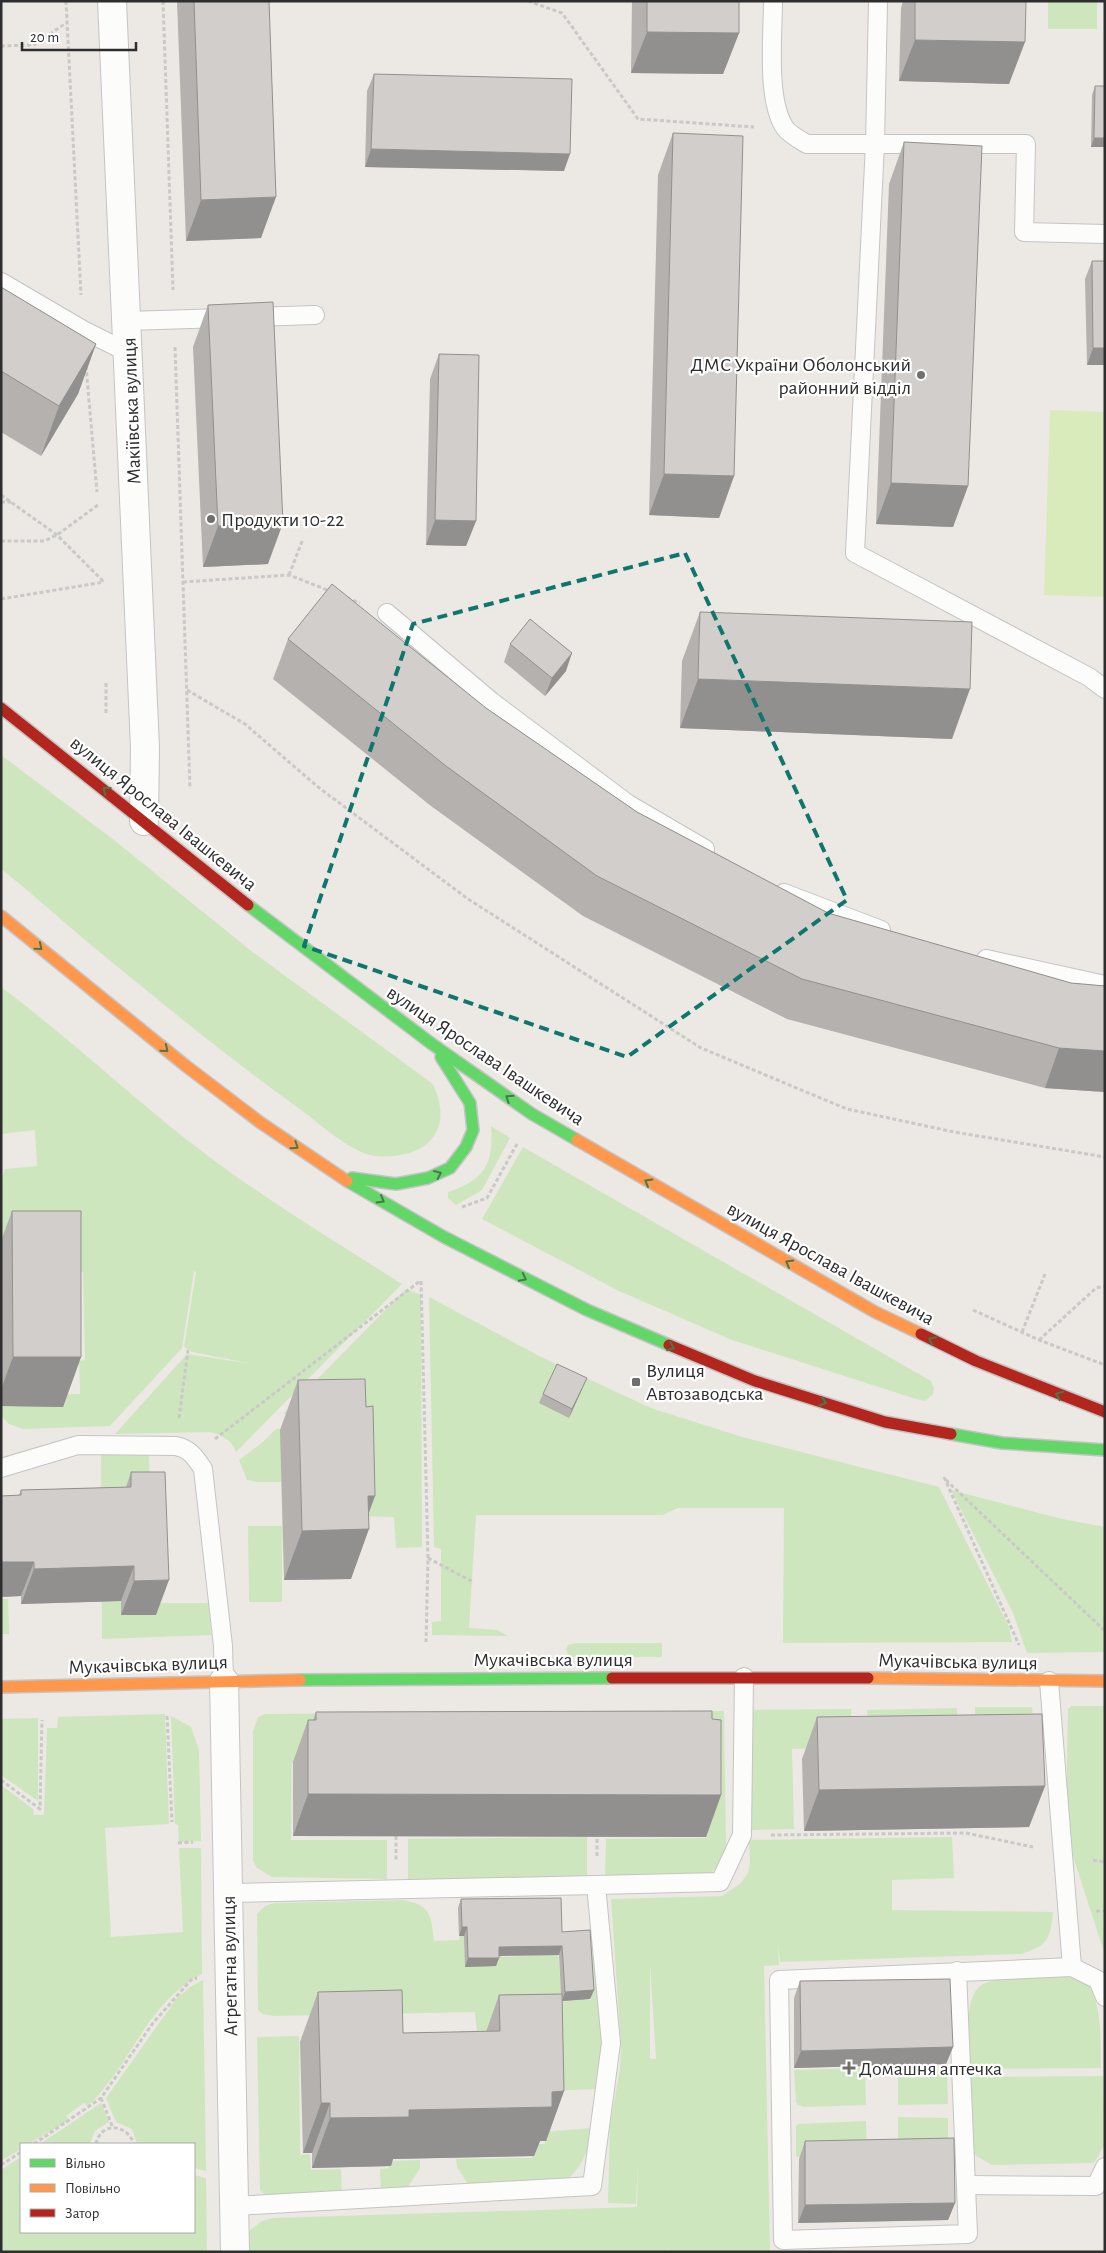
<svg xmlns="http://www.w3.org/2000/svg" width="1106" height="2253" viewBox="0 0 1106 2253" font-family="'Alegreya Sans',sans-serif">
  <rect width="100%" height="100%" fill="#ece8e4"/>
  <g fill="#cee6be" fill-rule="evenodd">
    <rect x="1048" y="1" width="49" height="28"/>
    <path d="M1,755L114,840L250,950L433,1084C441,1102 446,1124 430,1141C416,1155 389,1159 370,1155C346,1149 317,1121 297,1107C226,1056 158,1000 91,945C61,920 32,893 1,869Z"/>
    <path d="M1,987C67,1036 127,1093 191,1143C258,1195 331,1239 402,1284L236,1452C231,1439 223,1436 211,1432L115,1434L187,1354L253,1364L192,1352L184,1347L196,1272L194,1271L182,1348L110,1426L23,1429L9,1424L1,1416V1331L12,1396L80,1394L79,1361L85,1360L83,1272H77L1,1292V1181L5,1169L37,1166L35,1130L1,1134Z"/>
    <path d="M491,1126L510,1138L482,1190L456,1205L448,1198V1192C484,1180 494,1165 491,1126Z"/>
    <path d="M523,1147L931,1381L934,1388L933,1394L925,1401L916,1399L732,1340L619,1291L482,1219Z"/>
    <path d="M406,1289L421,1295L422,1547L396,1548L394,1517L357,1516L311,1413L283,1414Z"/>
    <path d="M429,1297L543,1358L651,1408L742,1437L939,1487L1009,1627L1012,1642L783,1643L784,1508H678L663,1515H476L469,1628L497,1630L508,1636L432,1635V1622L441,1621V1549L434,1547Z"/>
    <path d="M276,1429H281V1482H257L247,1480L239,1460L263,1442Z"/>
    <path d="M149,1454L151,1561L143,1603H209L211,1635L102,1639L101,1455Z"/>
    <path d="M951,1490L1062,1519L1105,1527V1652L1027,1653L1013,1613Z"/>
    <path d="M248,1526H282V1602H249Z"/>
    <path d="M1,1599H8L9,1634H1Z"/>
    <path d="M576,1643H662V1657H573L568,1655L566,1649L568,1645Z"/>
    <path d="M1072,1706H1105V1955L1070,1847L1066,1819L1068,1709Z"/>
    <path d="M975,1707H1032L1034,1733L976,1737Z"/>
    <path d="M957,1708L958,1744L869,1748L867,1710Z"/>
    <path d="M851,1709V1748L792,1749L794,1829L750,1830L748,1710Z"/>
    <path d="M724,1711L726,1845C723,1858 720,1865 710,1874L605,1877L606,1839L705,1838V1761L292,1763L291,1840H387V1879L272,1877L257,1868L253,1861V1731L258,1717L265,1714Z"/>
    <path d="M165,1714L169,1824L105,1828L111,1937L183,1932L179,1848H201L202,1974C148,2001 130,2066 88,2106L84,2103L66,2116L69,2120L29,2144H21V2149L1,2161V1785L33,1809L34,1815H44L47,1728H57L58,1717Z"/>
    <path d="M171,1716L191,1727L199,1750L201,1841L179,1842L178,1825L175,1824Z"/>
    <path d="M38,1718V1801L1,1775V1719Z"/>
    <path d="M587,1837V1876L408,1880V1839Z"/>
    <path d="M952,1837L954,1878L892,1880V1910L1053,1912C1050,1940 1048,1945 1021,1954L780,1962L778,1942L779,1965L764,1966L770,2252H675L666,2249L671,2252H245L250,2243L249,2231L262,2221L273,2218L637,2207L638,2163L636,2204L608,2203L610,2125L620,2069L621,2045L611,1899L722,1896L741,1883L748,1873L750,1864L749,1840ZM650,1964L656,2059H650Z"/>
    <path d="M403,1900C431,1905 431,1915 434,1941L459,1940L460,1936L499,1922L502,1957L542,1955L557,1941L562,2000H591L587,1938L594,1937L603,2058L596,2089L543,2091L478,2046L475,2012L274,2016L263,2014L258,2010L257,1914L265,1906L274,1903Z"/>
    <path d="M1068,1977L1088,1984C1103,2009 1100,2039 1101,2068L968,2069C969,2048 964,2005 977,1989C989,1973 1048,1978 1068,1977Z"/>
    <path d="M203,1980L206,2171L194,2168V2144H137L132,2129L116,2122L106,2098L177,1998L190,1987Z"/>
    <path d="M299,2036L300,2155L310,2154L311,2170L341,2169L342,2195L269,2198L260,2190L257,2037Z"/>
    <path d="M865,2068L866,2105L805,2107L798,2105L796,2102L794,2070Z"/>
    <path d="M947,2072L948,2104L898,2105V2073Z"/>
    <path d="M1103,2076L1105,2144L1094,2163L992,2165L973,2154L970,2077Z"/>
    <path d="M101,2103L109,2122L95,2131L90,2144H40Z"/>
    <path d="M898,2117L948,2118V2140H898Z"/>
    <path d="M866,2121L867,2154L796,2157V2126L798,2124Z"/>
    <path d="M592,2128C590,2150 580,2171 562,2184L473,2192L457,2167L456,2159L532,2158L533,2144H545L544,2132Z"/>
    <path d="M21,2157V2232H194V2175L206,2178L207,2252H1V2170Z"/>
    <path d="M420,2160V2168L404,2193L381,2194L380,2169L389,2168L390,2161Z"/>
  </g>
  <path fill="#d9eabb" d="M1050,410L1105,412V597L1044,595Z"/>
  <g fill="none" stroke-linecap="round" stroke-linejoin="round">
    <defs>
      <g id="lane">
        <path d="M773,1C773,35 766,100 785,128C789,134 800,140 807,144H1026L1024,232L1105,234"/>
        <path d="M878,1L875,144L855,553L1089,677L1105,689"/>
        <path d="M1,282L83,330L129,353"/>
        <path d="M127,321L315,315"/>
        <path d="M387,613L492,702L628,804L705,849"/>
        <path d="M784,893L881,930"/>
        <path d="M986,959L1105,985"/>
        <path d="M1,1468L78,1445L176,1446C190,1449 195,1457 203,1469L223,1646L224,1681"/>
        <path d="M228,1893L596,1885"/>
        <path d="M1072,1967L1098,1980L1105,1997"/>
        <path d="M957,1971L968,2234L783,2240L779,1980L1072,1967L1049,1681"/>
        <path d="M966,2185L1096,2186L1105,2167"/>
        <path d="M234,2206L592,2186L611,2043L596,1885L720,1882L742,1835L744,1677"/>
      </g>
      <g id="street">
        <path d="M112,1L145,748L144,821"/>
        <path d="M224,1681L235,2252"/>
      </g>
      <g id="fast">
        <path d="M248,905L432,1044L532,1114L577,1140"/>
        <path d="M352,1178L396,1184L428,1178L450,1168L466,1147L473,1130L470,1103L441,1057"/>
        <path d="M347,1181L444,1237L587,1310L669,1345"/>
        <path d="M951,1434L1002,1443L1105,1450"/>
        <path d="M300,1680L612,1678"/>
      </g>
      <g id="slow">
        <path d="M1,916L186,1066L261,1123L347,1181"/>
        <path d="M577,1140L875,1312L921,1334"/>
        <path d="M868,1678L1105,1681"/>
        <path d="M1,1687L300,1680"/>
      </g>
      <g id="jam">
        <path d="M1,708L248,905"/>
        <path d="M921,1334L976,1361L1105,1412"/>
        <path d="M669,1345L755,1381L885,1422L951,1434"/>
        <path d="M612,1678H868"/>
      </g>
    </defs>
    <use href="#lane" stroke="#c5c4c5" stroke-width="20"/>
    <use href="#street" stroke="#c5c4c5" stroke-width="30"/>
    <use href="#fast" stroke="#c5c4c5" stroke-width="14"/>
    <use href="#slow" stroke="#c5c4c5" stroke-width="14"/>
    <use href="#jam" stroke="#c5c4c5" stroke-width="14"/>
    <g stroke="#c9c9c8" stroke-width="3" stroke-dasharray="4 2.5" stroke-linecap="butt">
      <path d="M66,1L81,295"/>
      <path d="M163,1L173,290"/>
      <path d="M528,1L562,13L638,119L754,127"/>
      <path d="M1,46L34,45L66,23"/>
      <path d="M175,347L190,789"/>
      <path d="M86,366L97,492"/>
      <path d="M1,495L57,535L104,582"/>
      <path d="M1,502H11"/>
      <path d="M1,541H44L57,535L98,505"/>
      <path d="M289,575L303,539"/>
      <path d="M183,582L289,575L330,591"/>
      <path d="M347,598L360,603"/>
      <path d="M1,599L104,582"/>
      <path d="M106,683V715"/>
      <path d="M187,690L245,724L318,787L468,899L701,1048L847,1109L954,1132L1105,1157"/>
      <path d="M462,1207L487,1198L517,1144"/>
      <path d="M421,1281L428,1558L426,1642"/>
      <path d="M973,1310L1039,1340L1105,1365"/>
      <path d="M1022,1332L1045,1274"/>
      <path d="M1039,1340L1096,1288L1105,1286"/>
      <path d="M179,1418L188,1350"/>
      <path d="M215,1439L420,1281"/>
      <path d="M944,1477L1019,1645"/>
      <path d="M946,1480L1105,1631"/>
      <path d="M428,1558L473,1582"/>
      <path d="M167,1716L172,1822"/>
      <path d="M1,1780L40,1809L42,1720"/>
      <path d="M771,1835L966,1833L1033,1847"/>
      <path d="M396,1836V1862"/>
      <path d="M178,1843L193,1842"/>
      <path d="M597,1856V1836"/>
      <path d="M1093,1860L1105,1862"/>
      <path d="M1096,1911H1105"/>
      <path d="M101,2098L113,2128"/>
      <path d="M34,2144L101,2098L153,2023L191,1980L197,1978"/>
      <path d="M96,2144C101,2121 127,2124 134,2144"/>
      <path d="M1,2165L21,2152"/>
    </g>
    <use href="#lane" stroke="#fcfcfb" stroke-width="18"/>
    <use href="#street" stroke="#fcfcfb" stroke-width="28"/>
    <use href="#fast" stroke="#63d668" stroke-width="11"/>
    <use href="#slow" stroke="#ff974d" stroke-width="11"/>
    <use href="#jam" stroke="#b3261e" stroke-width="11"/>
  </g>
  <g fill="#b4b1af">
    <path d="M177,1H269L261,238L186,241Z"/>
    <path d="M632,1H739V33L723,74L631,73Z"/>
    <path d="M903,1H1026L1009,84L899,81L901,8Z"/>
    <path d="M374,74L564,171L365,167L367,91Z"/>
    <path d="M1095,86L1105,147H1091L1092,95Z"/>
    <path d="M673,133L734,476L719,518L649,515L658,175Z"/>
    <path d="M904,142L968,486L953,527L876,524L889,184Z"/>
    <path d="M1092,261H1105V365H1087L1085,279Z"/>
    <path d="M1,287L96,344L78,394L41,456L1,432Z"/>
    <path d="M208,305L268,564L203,567L193,347Z"/>
    <path d="M439,354L476,521L466,546L426,545L430,379Z"/>
    <path d="M700,612L952,739L680,728L682,661Z"/>
    <path d="M288,639L486,708L637,812L828,913L1071,983L1105,986V1092L1045,1088L787,1019L583,916L431,806L273,679Z"/>
    <path d="M510,644L566,671L545,696L504,662Z"/>
    <path d="M12,1211L81,1357L63,1407L1,1406V1241Z"/>
    <path d="M298,1380L366,1407L369,1514L351,1579L284,1580L280,1430Z"/>
    <path d="M583,1387L569,1418L539,1403L543,1394Z"/>
    <path d="M131,1472L156,1615H121V1601L21,1604V1596L1,1597V1496L19,1495L21,1490L126,1487Z"/>
    <path d="M316,1712L712,1719L721,1795L706,1837L293,1836V1762L308,1720H313Z"/>
    <path d="M817,1717L1045,1786L1029,1827L804,1831L802,1759Z"/>
    <path d="M461,1899L562,1932L594,1990L590,1999L562,2001L564,2091L546,2141H540L534,2156L393,2159L391,2166L312,2168V2153H303L300,2042L318,1992L403,2033L486,2032L499,1995L561,1994L559,1955L499,1956L496,1966L465,1967L464,1936H459L458,1908Z"/>
    <path d="M800,1981L953,2047L946,2064L794,2068V1998Z"/>
    <path d="M805,2141L955,2203L948,2220L798,2223L799,2159Z"/>
  </g>
  <g fill="#92908e">
    <path d="M647,32L739,33L723,74L631,73Z"/>
    <path d="M915,40L1025,42L1009,84L899,81Z"/>
    <path d="M1094,138H1105V147H1091Z"/>
    <path d="M371,149L570,154L564,171L365,167Z"/>
    <path d="M276,197L261,238L186,241L201,200Z"/>
    <path d="M96,344L78,394L41,456L59,406Z"/>
    <path d="M1093,348H1105V365H1087Z"/>
    <path d="M664,474L734,476L719,518L649,515Z"/>
    <path d="M891,483L968,486L953,527L876,524Z"/>
    <path d="M435,520L476,521L466,546L426,545Z"/>
    <path d="M283,523L268,564L203,567L218,526Z"/>
    <path d="M572,653L566,671L545,696L552,678Z"/>
    <path d="M698,679L970,689L952,739L680,728Z"/>
    <path d="M1059,1048L1105,1051V1092L1045,1088Z"/>
    <path d="M13,1357H81L63,1407L1,1406V1389Z"/>
    <path d="M587,1378L583,1387L569,1418L572,1409Z"/>
    <path d="M368,1496H375L363,1529H369L351,1579L284,1580L302,1531Z"/>
    <path d="M1,1562H34L21,1596L1,1597Z"/>
    <path d="M134,1566L121,1601L21,1604L34,1569Z"/>
    <path d="M169,1580L156,1615H121L134,1581Z"/>
    <path d="M1045,1786L1029,1827L804,1831L819,1790Z"/>
    <path d="M308,1794L721,1795L706,1837L293,1836Z"/>
    <path d="M462,1927H467L464,1936H459Z"/>
    <path d="M562,1946L559,1955L496,1956L499,1947Z"/>
    <path d="M468,1958H499L496,1966L465,1967Z"/>
    <path d="M594,1990L590,1999L562,2001L565,1992Z"/>
    <path d="M953,2047L946,2064L794,2068L801,2051Z"/>
    <path d="M564,2091L546,2141H540L534,2156L393,2159L391,2166L312,2168L330,2118L409,2110L552,2092Z"/>
    <path d="M321,2103H330L312,2153H303Z"/>
    <path d="M955,2203L948,2220L798,2223L805,2205Z"/>
  </g>
  <g fill="#d1cecb" stroke="#92908e">
    <path d="M194,1H269L276,197L201,200Z"/>
    <path d="M647,1H739V33L647,32Z"/>
    <path d="M915,1H1026L1025,42L915,40Z"/>
    <path d="M374,74L572,79L570,154L371,149Z"/>
    <path d="M1095,86H1105V138H1094Z"/>
    <path d="M673,133L743,136L734,476L664,474Z"/>
    <path d="M904,142L982,146L968,486L891,483Z"/>
    <path d="M1092,261H1105V348H1093Z"/>
    <path d="M1,287L96,344L59,406L1,371Z"/>
    <path d="M273,302L283,523L218,526L208,305Z"/>
    <path d="M439,354L479,355L476,521L435,520Z"/>
    <path d="M332,584L486,708L637,812L828,913L1071,983L1105,986V1051L1059,1048L802,979L597,876L446,766L288,639Z"/>
    <path d="M700,612L972,622L970,689L698,679Z"/>
    <path d="M530,619L572,653L552,678L510,644Z"/>
    <path d="M12,1211H81V1357H13Z"/>
    <path d="M557,1364L587,1378L572,1409L543,1394Z"/>
    <path d="M365,1379L366,1407L373,1406L375,1496H368L369,1529L302,1531L298,1380Z"/>
    <path d="M131,1472H165L169,1580L134,1581V1566L34,1569V1562H1V1496L21,1495V1490L131,1487Z"/>
    <path d="M712,1711V1719L721,1720V1795L308,1794V1720H316V1712Z"/>
    <path d="M1042,1714L1045,1786L819,1790L817,1717Z"/>
    <path d="M561,1898L562,1932L590,1930L594,1990L565,1992L562,1946L499,1947V1958H468L467,1927H462L461,1899Z"/>
    <path d="M950,1979L953,2047L801,2051L800,1981Z"/>
    <path d="M402,1990L403,2033L500,2031L499,1995L562,1994L564,2091L552,2092V2107L409,2110V2117L330,2118V2103H321L318,1992Z"/>
    <path d="M954,2138L955,2203L805,2205V2141Z"/>
  </g>
  <defs><path id="oneway-chevron" d="M-2-3.5L2.5 0L-2 3.5" fill="none" stroke-width="1.6" stroke-linecap="round" stroke-linejoin="round" transform="scale(1.25)"/></defs>
  <g stroke="#467a48">
    <use href="#oneway-chevron" transform="translate(106 790) rotate(-142)"/>
    <use href="#oneway-chevron" transform="translate(39 947) rotate(39)"/>
    <use href="#oneway-chevron" transform="translate(165 1049) rotate(39)"/>
    <use href="#oneway-chevron" transform="translate(509 1098) rotate(-145)"/>
    <use href="#oneway-chevron" transform="translate(295 1146) rotate(34)"/>
    <use href="#oneway-chevron" transform="translate(438 1174) rotate(-25)"/>
    <use href="#oneway-chevron" transform="translate(648 1182) rotate(-150)"/>
    <use href="#oneway-chevron" transform="translate(381 1200) rotate(30)"/>
    <use href="#oneway-chevron" transform="translate(789 1263) rotate(-150)"/>
    <use href="#oneway-chevron" transform="translate(523 1278) rotate(27)"/>
    <use href="#oneway-chevron" transform="translate(932 1340) rotate(-154)"/>
    <use href="#oneway-chevron" transform="translate(671 1347) rotate(22)"/>
    <use href="#oneway-chevron" transform="translate(1059 1395) rotate(-158)"/>
    <use href="#oneway-chevron" transform="translate(823 1402) rotate(17)"/>
  </g>
  <path fill="none" stroke="#0f766e" stroke-width="4" stroke-dasharray="10 6" stroke-linejoin="round" d="M685,553L847,900L627,1057L304,946L413,624Z"/>
  <g fill="#706f6e" stroke="#fff" stroke-width="2">
    <circle cx="921" cy="375" r="5"/>
    <circle cx="211" cy="519" r="5"/>
    <rect x="631" y="1377" width="10" height="10" rx="2.5"/>
    <path d="M846.5 2060.5h5v5h5v5h-5v5h-5v-5h-5v-5h5z"/>
  </g>
  <g text-anchor="middle" stroke-width="4.5" stroke-linejoin="round" paint-order="stroke">
    <g font-size="20" fill="#2e2e2e" stroke="#fff" text-anchor="start">
      <text x="911" y="371" text-anchor="end">ДМС України Оболонський<tspan x="911" dy="23">районний відділ</tspan></text>
      <text x="221" y="526">Продукти 10-22</text>
      <text x="646" y="1377">Вулиця<tspan x="646" dy="23">Автозаводська</tspan></text>
      <text x="859" y="2075">Домашня аптечка</text>
    </g>
    <g font-size="20" fill="#2e2e2e" stroke="#fff">
      <text transform="translate(131 411) rotate(-92)" y="7">Макіївська вулиця</text>
      <text transform="translate(164 813) rotate(39)" y="7">вулиця Ярослава Івашкевича</text>
      <text transform="translate(486 1055) rotate(34)" y="7">вулиця Ярослава Івашкевича</text>
      <text transform="translate(831 1263) rotate(29)" y="7">вулиця Ярослава Івашкевича</text>
      <text x="553" y="1666">Мукачівська вулиця</text>
      <text transform="translate(958 1661) rotate(1)" y="7">Мукачівська вулиця</text>
      <text transform="translate(148 1664) rotate(-2)" y="7">Мукачівська вулиця</text>
      <text transform="translate(229 1966) rotate(-91)" y="7">Агрегатна вулиця</text>
    </g>
  </g>
  <rect width="1106" height="2253" fill="none" stroke="#2e2e2e" stroke-width="5"/>
  <rect x="20" y="2143" width="175" height="90" fill="#ffffff" stroke="#ababab"/>
  <rect x="30" y="2159" width="25" height="8" fill="#63d668" stroke="#ababab"/>
  <text x="65" y="2168" font-size="15" fill="#2e2e2e">Вільно</text>
  <rect x="30" y="2184" width="25" height="8" fill="#ff974d" stroke="#ababab"/>
  <text x="65" y="2193" font-size="15" fill="#2e2e2e">Повільно</text>
  <rect x="30" y="2209" width="25" height="8" fill="#b3261e" stroke="#ababab"/>
  <text x="65" y="2218" font-size="15" fill="#2e2e2e">Затор</text>
  <path d="M22 42v8h114v-8" fill="none" stroke="#2e2e2e" stroke-width="2.5"/>
  <text x="30" y="42" font-size="15" fill="#2e2e2e" stroke="#ffffff" stroke-width="4" paint-order="stroke">20 m</text>
</svg>
